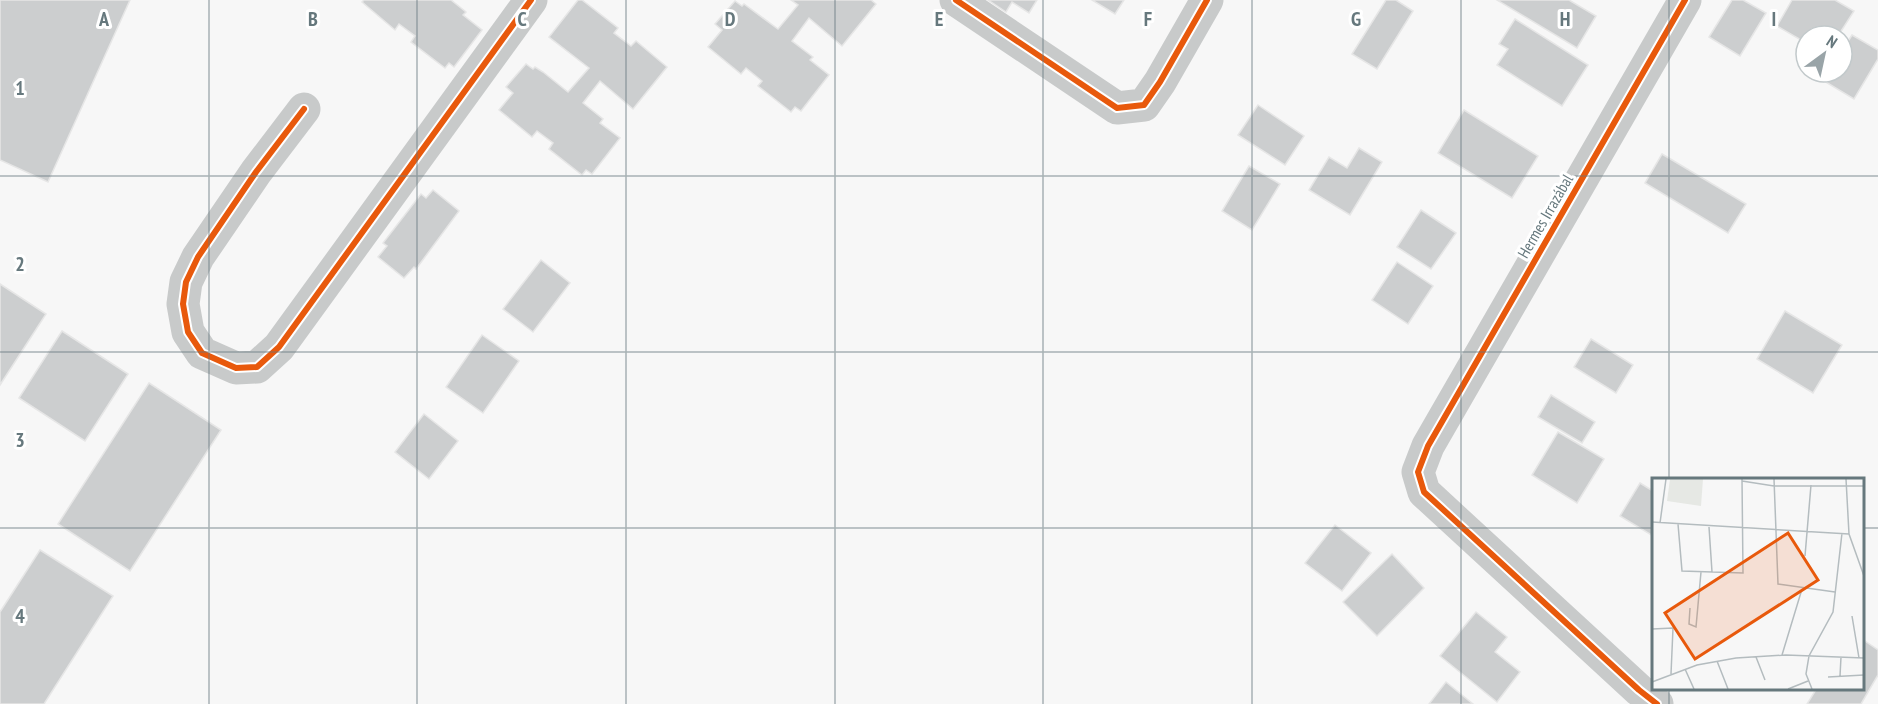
<svg xmlns="http://www.w3.org/2000/svg" width="1878" height="704" viewBox="0 0 1878 704" font-family="'PT Sans Narrow',sans-serif">
  <rect width="100%" height="100%" fill="#f7f7f7"/>
  <g fill="#cccecf" stroke="#e6e6e6" stroke-width="1.5">
    <path d="M0,0H130L48,182L0,160Z"/>
    <path d="M364,0H451L466,12L463,15L482,30L454,67L449,63L445,68L411,42L415,36L399,24L395,30L362,2Z"/>
    <path d="M578,0H582L618,28L614,33L631,46L636,41L667,67L633,109L600,81L583,103L603,119L600,123L620,138L592,174L586,170L582,175L549,149L553,143L537,131L532,137L499,110L513,93L506,87L526,64L533,69L535,67L543,72L568,92L589,68L549,37Z"/>
    <path d="M791,0H871L876,4L842,46L809,18L792,41L813,57L810,60L829,75L801,111L795,107L791,112L758,86L762,81L746,68L741,74L708,47L722,30L715,24L735,1L742,6L744,4L778,29L798,5Z"/>
    <path d="M988,0H1037L1029,13L1012,2L1006,12Z"/>
    <path d="M1092,0H1124L1115,14Z"/>
    <path d="M1386,0H1396L1413,11L1377,69L1352,54Z"/>
    <path d="M1497,0H1569L1596,16L1577,48Z"/>
    <path d="M1732,0H1743L1766,13L1740,56L1709,37Z"/>
    <path d="M1792,0H1835L1854,11L1838,36H1806V43L1777,26Z"/>
    <path d="M1515,19L1588,65L1562,106L1497,65L1508,49L1499,44Z"/>
    <path d="M1852,35L1878,50V59L1854,99L1824,81L1829,72H1842V51Z"/>
    <path d="M1258,105L1304,136L1285,165L1238,135Z"/>
    <path d="M1464,110L1538,156L1512,198L1438,153Z"/>
    <path d="M1359,148L1382,162L1350,215L1309,190L1329,157L1347,168Z"/>
    <path d="M1662,154L1746,204L1728,233L1645,183Z"/>
    <path d="M1249,166L1280,184L1252,230L1222,211Z"/>
    <path d="M433,190L459,211L416,269L414,267L404,278L378,257L387,246L383,243L421,194L426,198Z"/>
    <path d="M1421,210L1456,233L1431,269L1397,247Z"/>
    <path d="M541,260L570,283L533,332L503,309Z"/>
    <path d="M1397,262L1433,286L1408,324L1372,300Z"/>
    <path d="M0,284L46,314L0,385Z"/>
    <path d="M1785,311L1842,345L1813,393L1757,359Z"/>
    <path d="M62,331L128,374L85,441L19,398Z"/>
    <path d="M482,335L519,361L483,413L446,387Z"/>
    <path d="M1591,339L1633,365L1616,393L1574,367Z"/>
    <path d="M149,383L221,430L130,571L58,524Z"/>
    <path d="M1551,395L1595,422L1582,443L1538,417Z"/>
    <path d="M424,414L458,441L429,479L395,452Z"/>
    <path d="M1558,432L1604,459L1577,503L1532,475Z"/>
    <path d="M1640,483L1653,491V536L1620,516Z"/>
    <path d="M1335,525L1371,553L1342,591L1305,563Z"/>
    <path d="M40,550L113,596L44,704H0V612Z"/>
    <path d="M1392,554L1424,588L1377,636L1343,602Z"/>
    <path d="M1476,612L1507,637L1495,652L1520,672L1497,702L1440,656Z"/>
    <path d="M1862,639L1878,650V675L1861,704H1807L1817,688H1862Z"/>
    <path d="M1446,682L1473,704H1429Z"/>
  </g>
  <g fill="none" stroke-linecap="round" stroke-linejoin="round">
    <g stroke="#c8caca" stroke-width="33">
      <path d="M956,0L1117,108L1144,105L1160,82L1207,0"/>
      <path d="M304,109L256,172L198,257L186,282L183,304L188,332L202,353L236,368L257,367L279,347L531,0"/>
      <path d="M1657,704L1639,690L1424,492L1418,472L1428,446L1685,0"/>
    </g>
    <defs>
      <g id="cycleway">
        <path d="M956,0L1117,108L1144,105L1160,82L1207,0"/>
        <path d="M304,109L256,172L198,257L186,282L183,304L188,332L202,353L236,368L257,367L279,347L531,0"/>
        <path d="M1657,704L1639,690L1424,492L1418,472L1428,446L1685,0"/>
      </g>
    </defs>
    <use href="#cycleway" stroke="#fff" stroke-width="10"/>
    <use href="#cycleway" stroke="#e8590c" stroke-width="6"/>
  </g>
  <path fill="none" stroke="#66787d" stroke-width="1.5" stroke-opacity="0.55" d="M209,0V704M417,0V704M626,0V704M835,0V704M1043,0V704M1252,0V704M1461,0V704M1669,0V479M0,176H1878M0,352H1878M0,528H1653M1862,528H1878M1669,688V704"/>
  <g text-anchor="middle" stroke-width="6" stroke-linejoin="round" paint-order="stroke">
    <g font-size="16" fill="#66787d" stroke="#fff">
      <text transform="translate(1545 216) rotate(-60)" y="6">Hermes Irrazábal</text>
    </g>
  </g>
  <g transform="translate(1652 478)">
    <rect width="212" height="212" fill="#f7f7f7"/>
    <path d="M18,1H51L49,28L15,23Z" fill="#e6e8e4"/>
    <path fill="none" stroke="#b4bcbf" stroke-width="1.5" d="M122,1L126,106L183,114M194,1L197,56L212,98M90,3L122,8H212M0,44L197,56M8,45L14,1M26,46L30,93L91,95L90,1M57,49L60,94M153,78L159,7M38,130L37,146L44,149L49,94M200,138L207,180M0,151L21,150L19,196M130,177L150,111M104,179L113,202M65,183L76,211M33,191L42,211M188,198L189,179M176,199L212,197M0,204L45,187L84,180L134,177L212,180M136,211L156,203M160,211L154,196L157,178L181,134L190,55"/>
    <path fill="#e8590c" fill-opacity="0.15" stroke="#e8590c" stroke-width="3" d="M136,55L166,102L43,181L13,135Z"/>
    <rect width="212" height="212" fill="none" stroke="#66787d" stroke-width="3"/>
  </g>
  <g font-size="20" text-anchor="middle" font-weight="bold" fill="#66787d" stroke="#fff" stroke-width="6" stroke-linejoin="round" paint-order="stroke">
    <text x="104" y="26">A</text>
    <text x="313" y="26">B</text>
    <text x="522" y="26">C</text>
    <text x="730" y="26">D</text>
    <text x="939" y="26">E</text>
    <text x="1148" y="26">F</text>
    <text x="1356" y="26">G</text>
    <text x="1565" y="26">H</text>
    <text x="1774" y="26">I</text>
    <text x="20" y="95">1</text>
    <text x="20" y="271">2</text>
    <text x="20" y="447">3</text>
    <text x="20" y="623">4</text>
  </g>
  <g transform="translate(1824 54) rotate(33)"><circle r="28" fill="#ffffff" stroke="#c2c9cb" stroke-width="1.5"/>
  <path d="M0-4.5L10 22L0 15L-10 22Z" fill="#99a4a8"/>
  <text y="-9" font-size="16" font-weight="bold" text-anchor="middle" fill="#66787d">N</text>
  </g>
</svg>
